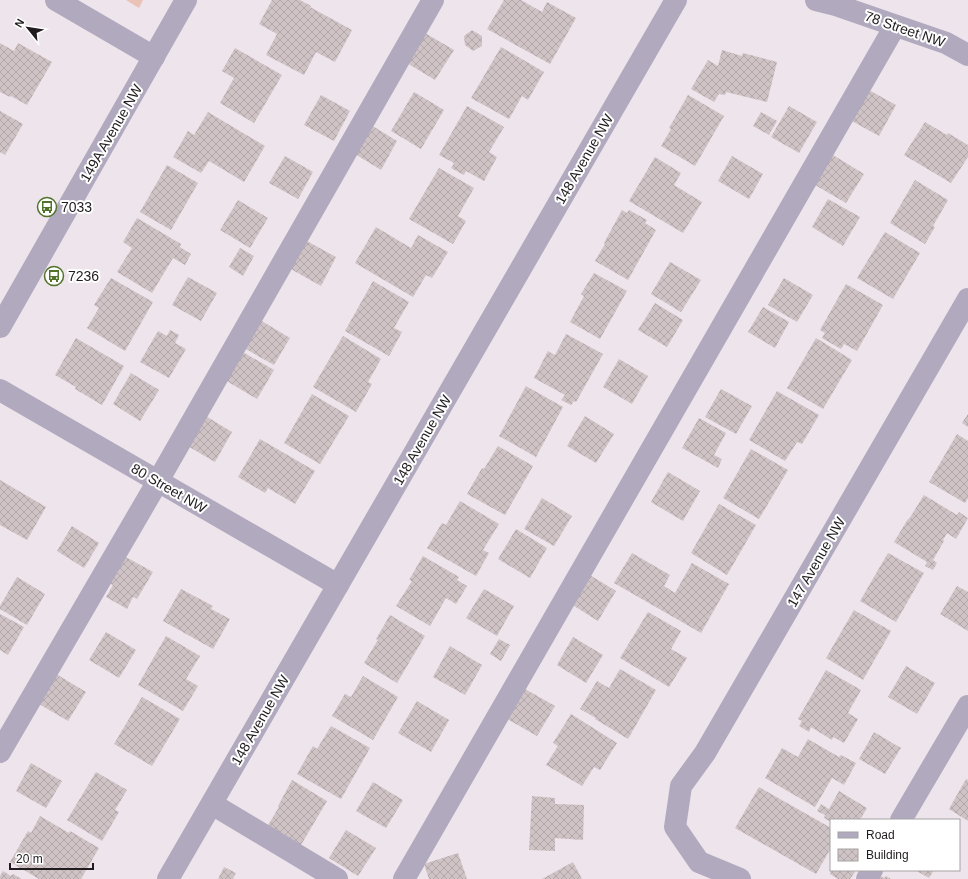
<svg xmlns="http://www.w3.org/2000/svg" width="968" height="879" viewBox="0 0 968 879" font-family="Arial,sans-serif">
  <defs>
    <pattern id="park-crowns" width="20" height="18" patternUnits="userSpaceOnUse"><rect width="20" height="18" fill="#ebc2b6"/><path d="M2 6a3 3 0 1 1 6 0M12 15a3 3 0 1 1 6 0" fill="none" stroke="#c9a69c"/></pattern>
    <pattern id="building-cross-hatch" width="8" height="8" patternUnits="userSpaceOnUse"><rect width="8" height="8" fill="#d0c3c5"/><path d="M0 0l8 8M0 8l8-8" fill="none" stroke="#b2a7a9"/></pattern>
  </defs>
  <rect width="100%" height="100%" fill="#eee4eb"/>
  <path fill="url(#park-crowns)" d="M126,0H143L139,8Z"/>
  <g fill="url(#building-cross-hatch)">
    <path d="M272,0H300L311,6L310,7L352,30L335,62L316,52L304,75L266,55L277,34L259,24Z"/>
    <path d="M504,0H521L542,12L547,2L576,18L550,64L487,29Z"/>
    <path d="M472,30L482,36V46L473,51L465,45L464,36Z"/>
    <path d="M425,33L454,50L435,80L407,63Z"/>
    <path d="M0,43L14,51L18,43L52,62L27,105L11,96L10,97L0,92Z"/>
    <path d="M501,47L544,72L528,100L522,96L509,119L471,98Z"/>
    <path d="M235,48L282,75L254,123L220,103L234,78L222,71Z"/>
    <path d="M722,50L742,56L743,53L777,62L767,102L726,92L725,95L719,94L714,102L691,89L708,60L718,66Z"/>
    <path d="M867,89L896,105L879,136L850,120Z"/>
    <path d="M414,92L444,110L421,149L391,131Z"/>
    <path d="M321,95L350,111L334,141L304,125Z"/>
    <path d="M688,95L724,116L695,166L661,146L671,129L669,128Z"/>
    <path d="M467,106L504,127L489,152L497,157L484,181L466,171L464,175L451,168L454,163L439,155Z"/>
    <path d="M789,106L817,122L799,153L771,137Z"/>
    <path d="M0,111L23,124L5,155L0,152Z"/>
    <path d="M208,112L265,146L244,182L209,161L201,173L173,157L188,131L194,135Z"/>
    <path d="M761,112L777,121L769,135L753,126Z"/>
    <path d="M925,122L947,135L948,133L968,145V157L951,183L904,155Z"/>
    <path d="M371,125L397,141L381,170L355,154Z"/>
    <path d="M833,155L864,174L846,203L815,185Z"/>
    <path d="M285,156L313,172L298,199L269,183Z"/>
    <path d="M732,156L763,174L749,199L718,181Z"/>
    <path d="M655,157L681,173L674,185L702,202L683,233L629,201Z"/>
    <path d="M167,165L198,183L171,230L140,212Z"/>
    <path d="M439,168L474,188L458,216L466,221L453,244L409,219Z"/>
    <path d="M915,180L948,200L933,226L935,227L925,244L890,223Z"/>
    <path d="M828,199L860,217L843,246L812,227Z"/>
    <path d="M238,200L268,218L250,248L220,230Z"/>
    <path d="M622,210L627,213L629,210L647,220L645,223L656,230L628,280L595,261L605,244L604,243Z"/>
    <path d="M137,218L181,244L180,247L191,254L185,265L173,258L152,293L117,272L132,248L123,242Z"/>
    <path d="M376,227L411,248L418,235L448,252L432,278L426,275L413,297L355,263Z"/>
    <path d="M885,232L920,253L893,299L857,278Z"/>
    <path d="M305,240L336,257L321,286L289,268Z"/>
    <path d="M240,248L254,256L243,276L229,267Z"/>
    <path d="M670,262L701,280L681,312L651,294Z"/>
    <path d="M594,273L627,291L600,339L570,322L584,296L581,294Z"/>
    <path d="M188,277L217,293L201,321L172,305Z"/>
    <path d="M111,278L153,302L125,351L87,328L99,308L94,305Z"/>
    <path d="M784,278L813,295L797,322L768,305Z"/>
    <path d="M373,281L409,302L394,328L402,332L389,356L345,331Z"/>
    <path d="M846,284L883,305L857,351L844,344L841,349L822,338L825,333L820,330Z"/>
    <path d="M655,303L683,320L667,347L638,330Z"/>
    <path d="M763,307L789,322L775,348L748,332Z"/>
    <path d="M260,320L290,338L274,365L244,348Z"/>
    <path d="M170,330L179,335L175,343L186,349L169,378L140,362L158,331L167,336Z"/>
    <path d="M566,334L603,354L576,402L574,401L571,405L561,400L565,395L534,378L548,351L555,355Z"/>
    <path d="M343,336L381,359L368,382L372,384L356,412L313,387Z"/>
    <path d="M76,338L124,366L102,405L75,389L76,387L55,375Z"/>
    <path d="M816,338L852,360L823,409L787,388Z"/>
    <path d="M241,351L274,370L257,399L225,380Z"/>
    <path d="M619,359L648,376L632,404L603,387Z"/>
    <path d="M131,373L159,390L140,421L113,404Z"/>
    <path d="M526,386L563,407L536,457L499,436Z"/>
    <path d="M721,389L752,406L736,434L705,417Z"/>
    <path d="M777,391L819,415L802,444L797,442L785,461L749,440Z"/>
    <path d="M312,394L349,416L320,464L284,443Z"/>
    <path d="M968,414V427L962,423Z"/>
    <path d="M204,415L232,432L215,462L186,445Z"/>
    <path d="M585,416L614,434L596,463L567,446Z"/>
    <path d="M699,418L726,433L714,455L722,459L718,468L682,448Z"/>
    <path d="M957,434L968,441V498L965,503L929,482Z"/>
    <path d="M260,439L315,471L295,504L268,488L265,493L238,477Z"/>
    <path d="M498,446L533,466L505,515L467,494L482,468L484,469Z"/>
    <path d="M751,449L788,470L759,519L723,498Z"/>
    <path d="M668,472L700,491L683,521L651,502Z"/>
    <path d="M0,480L46,507L27,540L0,525Z"/>
    <path d="M924,495L957,515L959,512L968,518L956,539L947,533L943,540L944,541L933,560L937,563L933,570L925,566L927,562L894,542L908,519H909Z"/>
    <path d="M542,498L572,516L554,546L524,529Z"/>
    <path d="M460,501L499,524L483,550L489,553L476,576L427,548L442,523L446,525Z"/>
    <path d="M719,504L756,525L727,575L691,553Z"/>
    <path d="M72,526L99,543L84,568L57,551Z"/>
    <path d="M516,529L547,548L530,578L498,559Z"/>
    <path d="M632,553L670,575L664,586L675,593L692,563L729,584L701,633L614,583Z"/>
    <path d="M888,553L924,573L896,622L860,601Z"/>
    <path d="M124,556L153,572L137,599L133,597L127,609L106,597L113,585L109,583Z"/>
    <path d="M423,556L459,577L457,580L467,586L456,604L446,598L430,626L396,606L412,581L409,580Z"/>
    <path d="M588,574L616,591L598,621L571,604Z"/>
    <path d="M17,577L45,594L27,625L0,609V606Z"/>
    <path d="M957,586L968,592V631L940,614Z"/>
    <path d="M181,589L213,606L211,609L230,619L213,649L163,621Z"/>
    <path d="M484,589L514,606L497,636L466,618Z"/>
    <path d="M854,610L891,631L863,680L826,658Z"/>
    <path d="M648,612L681,631L671,649L687,658L669,687L620,658Z"/>
    <path d="M0,614L24,627L8,655L0,650Z"/>
    <path d="M390,615L425,636L397,683L364,663L378,640L376,639Z"/>
    <path d="M106,632L136,650L119,678L89,660Z"/>
    <path d="M166,636L200,656L186,679L198,686L183,711L138,685Z"/>
    <path d="M573,637L603,655L586,683L557,665Z"/>
    <path d="M499,639L510,645L501,661L490,654Z"/>
    <path d="M450,646L482,665L465,695L433,677Z"/>
    <path d="M906,666L935,683L917,714L888,697Z"/>
    <path d="M620,669L656,690L628,739L595,719L596,718L580,709L597,681L609,688Z"/>
    <path d="M826,670L861,690L848,713L858,719L844,743L833,737L832,740L811,727L809,732L799,726L802,721L798,719Z"/>
    <path d="M56,674L86,692L68,721L39,704Z"/>
    <path d="M363,676L398,697L373,740L332,716L345,694L351,697Z"/>
    <path d="M525,689L555,706L537,736L507,719Z"/>
    <path d="M142,697L180,719L152,766L114,744Z"/>
    <path d="M417,701L449,720L431,752L398,733Z"/>
    <path d="M571,714L617,743L600,770L594,767L582,786L546,765L558,746L553,743Z"/>
    <path d="M331,726L370,748L341,799L297,774L313,746L317,749Z"/>
    <path d="M874,732L901,748L885,774L859,759Z"/>
    <path d="M808,739L839,757L841,755L856,763L844,785L832,778L815,807L765,778L782,748L798,757Z"/>
    <path d="M31,763L62,781L46,808L16,791Z"/>
    <path d="M96,772L127,790L115,810L119,812L102,841L67,820Z"/>
    <path d="M966,779L968,780V821L949,809Z"/>
    <path d="M292,780L327,801L298,850L265,830L279,807L278,806Z"/>
    <path d="M373,782L403,800L386,828L356,811Z"/>
    <path d="M759,787L831,828V848L816,874L735,828Z"/>
    <path d="M839,791L867,808L860,820H831V822L824,818L825,815L817,811L821,804L829,809Z"/>
    <path d="M532,796L555,798V804L584,805L583,840L555,838V851L529,850Z"/>
    <path d="M40,816L69,833L70,831L99,848L81,879H39L10,862L28,831L31,833Z"/>
    <path d="M346,830L376,848L358,876L329,858Z"/>
    <path d="M458,853L467,879H429L424,864Z"/>
    <path d="M573,862L582,879H542Z"/>
    <path d="M224,867L236,873L233,879H218Z"/>
    <path d="M832,870H851L855,872L850,879H838L830,874Z"/>
    <path d="M915,870H934L929,878Z"/>
    <path d="M3,871L11,876L13,874L22,879H0V876Z"/>
    <path d="M880,876L884,878L886,876L891,879H878Z"/>
  </g>
  <g fill="none" stroke-linecap="round" stroke-linejoin="round">
    <g stroke="#b1a9be" stroke-width="22">
      <path d="M56,0L154,57"/>
      <path d="M816,0L836,5L946,43L968,55"/>
      <path d="M0,327L186,0"/>
      <path d="M0,390L338,585"/>
      <path d="M0,752L158,481L433,0"/>
      <path d="M212,804L337,879"/>
      <path d="M901,820L968,706"/>
      <path d="M168,879L676,0"/>
      <path d="M404,879L895,26"/>
      <path d="M740,879L699,862L675,827L681,786L705,753L968,299"/>
      <path d="M867,879L872,870"/>
    </g>
  </g>
  <defs>
    <symbol id="bus-ring" viewBox="-11 -11 22 22"><circle r="9.5" fill="#fff" stroke="#50722a" stroke-width="1.5"/><path d="M-5-6H5V4H4V6H2V4H-2V6H-4V4H-5ZM-3.5-4V0h7V-4ZM-3.5 1.2v1.5H-2V1.2ZM2 1.2v1.5H3.5V1.2Z" fill="#50722a"/></symbol>
  </defs>
  <g fill-rule="evenodd">
    <use href="#bus-ring" x="36" y="196" width="22" height="22"/>
    <use href="#bus-ring" x="43" y="265" width="22" height="22"/>
  </g>
  <g text-anchor="middle" stroke-width="4" stroke-linejoin="round" paint-order="stroke">
    <g font-size="14" fill="#1f1b1e" stroke="#fff">
      <text transform="translate(905 29) rotate(19)" y="5">78 Street NW</text>
      <text transform="translate(111 133) rotate(-60)" y="5">149A Avenue NW</text>
      <text transform="translate(584 159) rotate(-60)" y="5">148 Avenue NW</text>
      <text transform="translate(422 440) rotate(-60)" y="5">148 Avenue NW</text>
      <text transform="translate(169 488) rotate(30)" y="5">80 Street NW</text>
      <text transform="translate(816 562) rotate(-60)" y="5">147 Avenue NW</text>
      <text transform="translate(260 720) rotate(-60)" y="5">148 Avenue NW</text>
    </g>
    <g font-size="14" fill="#1f1b1e" stroke="#fff" text-anchor="start">
      <text x="61" y="212">7033</text>
      <text x="68" y="281">7236</text>
    </g>
  </g>
  <rect x="830" y="819" width="130" height="52" fill="#ffffff" stroke="#a5a4a5"/>
  <rect x="838" y="832" width="20" height="6" fill="#b1a9be" stroke="#a5a4a5"/>
  <text x="866" y="839" font-size="12" fill="#1f1b1e">Road</text>
  <rect x="838" y="849" width="20" height="12" fill="url(#building-cross-hatch)" stroke="#a5a4a5"/>
  <text x="866" y="859" font-size="12" fill="#1f1b1e">Building</text>
  <g transform="translate(28 28) rotate(300)" stroke="#ffffff" stroke-width="3" paint-order="stroke">
  <path d="M0-3L7 15L0 10L-7 15Z" fill="#1f1b1e"/>
  <text y="-6" font-size="11" font-weight="bold" text-anchor="middle" fill="#1f1b1e">N</text>
  </g>
  <path d="M10 863v6h83v-6" fill="none" stroke="#1f1b1e" stroke-width="2"/>
  <text x="16" y="863" font-size="12" fill="#1f1b1e" stroke="#ffffff" stroke-width="3" paint-order="stroke">20 m</text>
</svg>
